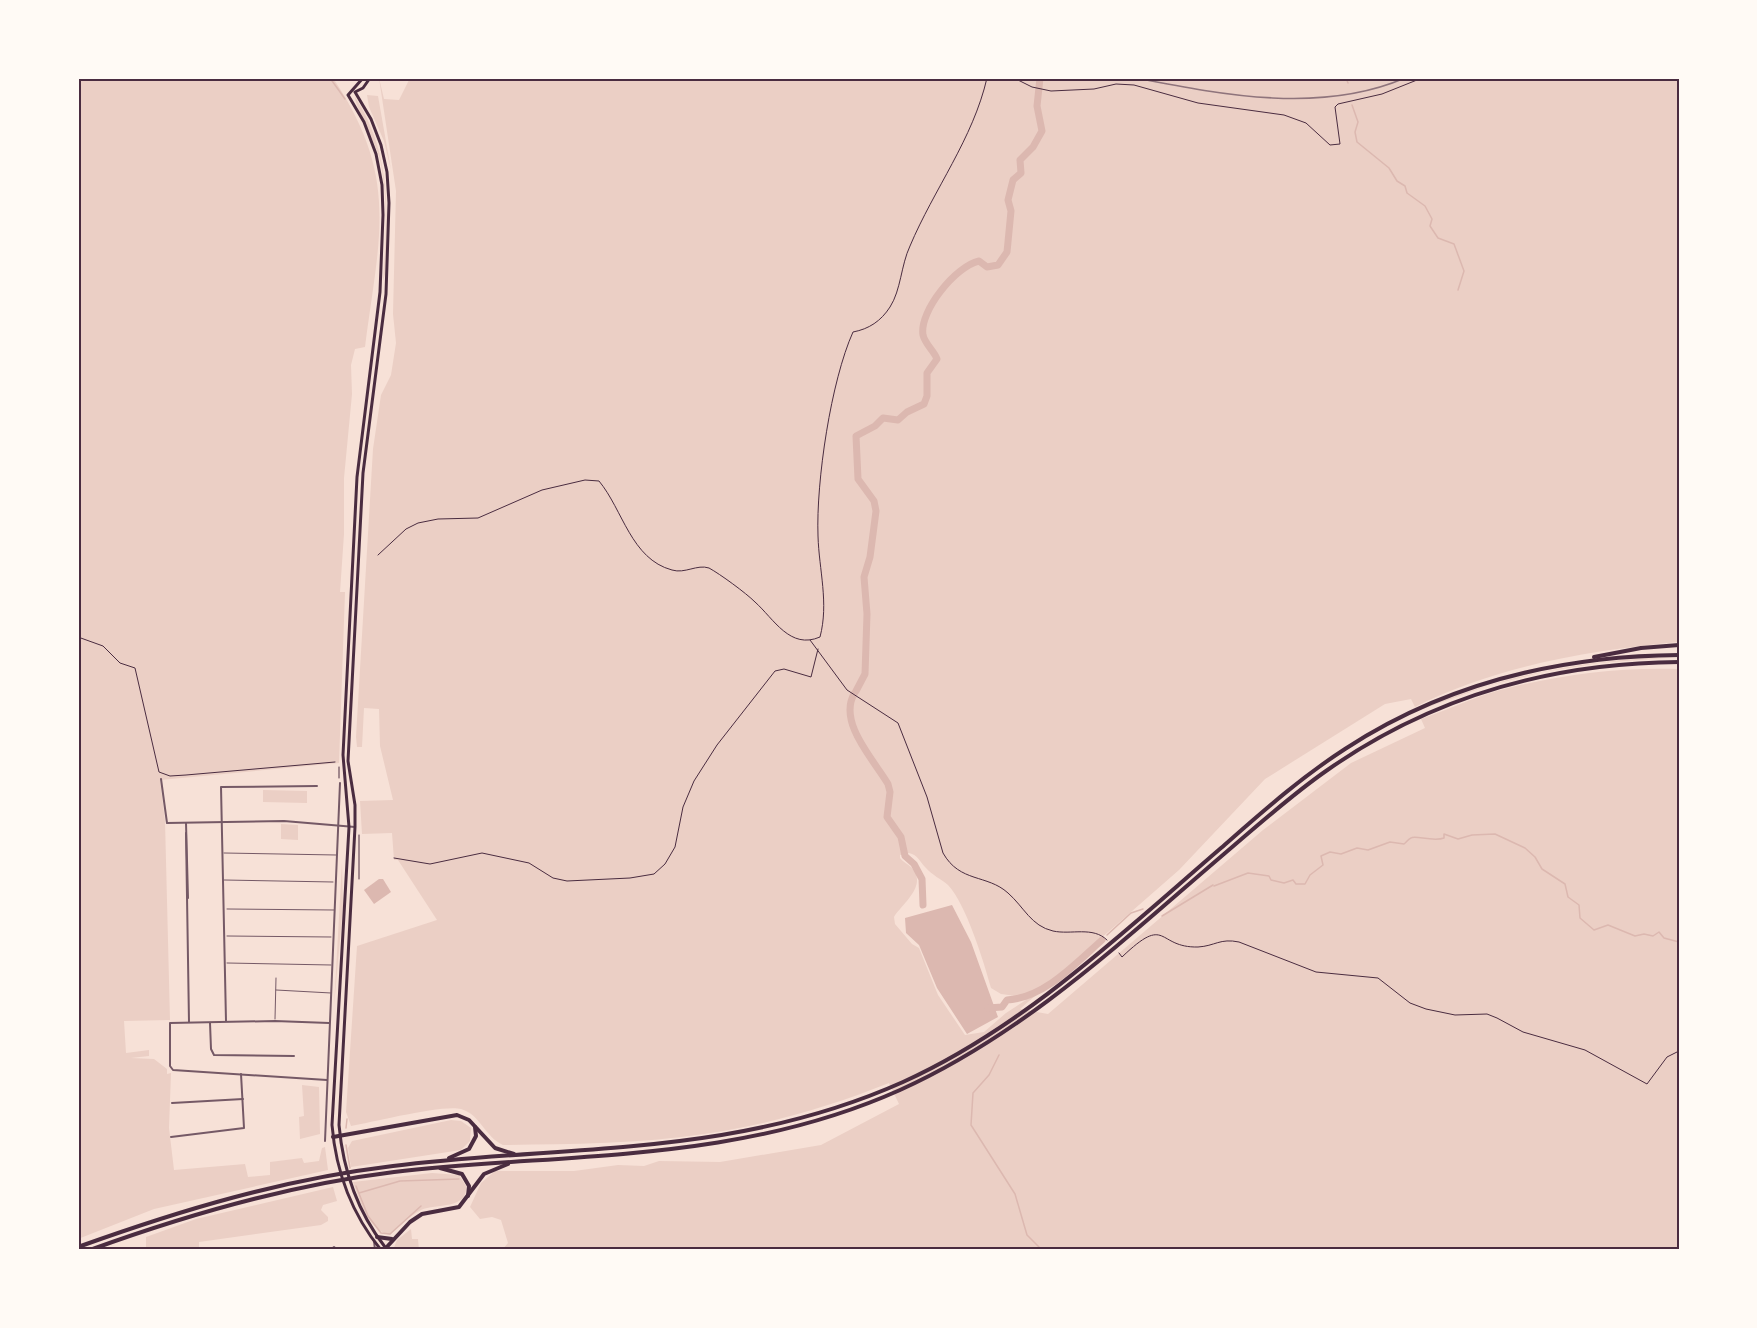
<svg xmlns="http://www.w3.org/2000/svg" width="1757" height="1328" viewBox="0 0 1757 1328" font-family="'Crimson Pro',serif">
  <rect width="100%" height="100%" fill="#f7e1d7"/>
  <g fill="#ebcfc5" fill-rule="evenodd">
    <path d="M78,78H333C400,178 379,237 365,347L355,349L351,365L352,394L344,478V534L340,592H345L339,763L160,780L165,821L170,1020L124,1021L126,1053L149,1050V1056L131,1058L154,1059L167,1069V1074L171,1073L169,1128L174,1170L245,1164L248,1177L270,1175V1162L302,1158L304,1163L319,1161L322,1148L325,1147L328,1170L154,1209L78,1239Z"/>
    <path d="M379,78L384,99L399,100L410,78H1679V642C1590,650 1496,666 1415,707L1411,699L1385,704L1265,779L1179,870L1020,1009L1048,1014L1263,830L1351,763L1425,728L1421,719C1450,709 1478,695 1508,688C1564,674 1621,667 1679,669V1250H502L508,1243L501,1220L492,1217L480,1219L470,1207L481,1183L495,1171H574L618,1165L644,1166L659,1161L720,1162L821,1145L899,1104L889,1083C829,1107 767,1125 704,1134C638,1144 569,1144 503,1145C485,1137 480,1114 461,1109C445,1104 372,1122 351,1126L346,1112L357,946L437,920L398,860H394L392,833L362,834L360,801L393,800L380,746L379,709L364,708L362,747H357L356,737L373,449L381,395L391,375L396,343L393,314L396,191ZM909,853C918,855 920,862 926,868C932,875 941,879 948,885C966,904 984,962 991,988L1001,994L1025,997L1026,1000L1006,1013L984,1032L965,1035L938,995L919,948L912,944L895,924L894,917C902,904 929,885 911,867C908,864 903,862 900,858V855Z"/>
    <path d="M367,95L378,96L391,170L384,141L369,107Z"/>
    <path d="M355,97C391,152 388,211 385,274L383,281C386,240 389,196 379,156C375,143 354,103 355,97Z"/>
    <path d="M1679,657L1599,663L1543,672L1487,686L1417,711C1502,675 1587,659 1679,657Z"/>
    <path d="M263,790L307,791V803L263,802Z"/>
    <path d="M281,824L298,825V840L281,839Z"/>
    <path d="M342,863L343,906L334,1006Z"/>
    <path d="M302,1085L319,1087L320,1134L300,1139L299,1117L304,1116Z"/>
    <path d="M451,1120L461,1121L471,1128L470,1141L461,1150L351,1167L348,1148L352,1141Z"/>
    <path d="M432,1173L459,1175L466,1186C468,1210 436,1203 421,1210C409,1216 400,1226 390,1235C368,1230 360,1201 353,1182Z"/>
    <path d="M333,1187L337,1201L323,1205L321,1210L328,1217V1221L321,1225L199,1242V1250H146V1237L196,1219Z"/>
    <path d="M411,1229L412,1239H418L419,1250H393L397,1240Z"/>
  </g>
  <g fill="#dcb8b0">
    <path d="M379,879H383L391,892L374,904L364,890Z"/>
    <path d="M952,905L971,942L998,1017L967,1034L937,988L919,945L906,933L905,918Z"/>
  </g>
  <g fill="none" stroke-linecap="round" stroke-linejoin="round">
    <g stroke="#dcb8b0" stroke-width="1.5">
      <path d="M330,78L345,99"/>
      <path d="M1346,78L1348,83"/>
      <path d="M1352,105L1358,122L1355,132L1357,142L1389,168L1397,181L1405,186L1407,193L1425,206L1432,219L1430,226L1438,238L1454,244L1464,271L1458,290"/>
      <path d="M1214,886L1248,873L1269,876L1271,880L1284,883L1293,880L1296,884H1305L1310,875L1323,865L1321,856L1330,852L1341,854L1357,848L1368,850L1390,842L1404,844C1407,842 1408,839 1411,838C1415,835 1433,842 1444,838V834L1458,839L1472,835L1495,834L1525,848L1535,857L1542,869L1565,884L1568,897L1579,905L1580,918L1594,930L1608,925L1635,936L1644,934L1653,936L1659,932L1664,938L1679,942"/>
      <path d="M1162,916L1213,885"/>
      <path d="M1107,935L1131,913L1143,909"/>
      <path d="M999,1055L989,1075L973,1093L971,1125L1015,1194L1027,1235L1042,1250"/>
      <path d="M346,1128L347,1119"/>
      <path d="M346,1145L350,1168"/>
      <path d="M356,1186L368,1216L381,1233L390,1234L421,1206"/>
      <path d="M359,1193L400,1181L459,1179"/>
    </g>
    <g stroke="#dcb8b0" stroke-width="7">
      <path d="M856,691L865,674L867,614L864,577L870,557L876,511L874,501L858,479L856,436L875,426L883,418L898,420L907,412L924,404L927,396V373L937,359C934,351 925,344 923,335C919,311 956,266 979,261L987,267L998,265L1007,252L1011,211L1008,200L1013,180L1021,173L1020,160L1033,147L1042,131L1037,106L1040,78"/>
      <path d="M854,694C838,723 874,760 888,784L890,792L887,817L901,837L905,856L914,864L922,879L923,905"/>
      <path d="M988,1008L1002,1007L1007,1000C1044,998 1075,964 1102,940"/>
    </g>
    <g stroke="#4a2c40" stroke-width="1">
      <path d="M1014,78L1032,87L1051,91L1094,89L1116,84L1134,85L1198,103L1284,115L1306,123L1330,145L1340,144L1335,107L1338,104L1382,94L1422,78"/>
      <path d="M378,555L406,529L418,523L438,519L478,518L542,490L585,480L599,481C623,510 631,559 672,570C685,574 697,564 709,568C720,574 746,593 755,602C774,619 790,650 820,637C829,603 819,570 818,536C816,481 831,381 853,332C869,329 881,321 890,307C901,290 901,265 910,246C934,189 973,139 987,78"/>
      <path d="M78,637L103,646L120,663L135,668L159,772L170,776L186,775L335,762"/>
      <path d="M810,640L847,690L898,723L927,797L943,853C960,883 987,874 1008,893C1024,907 1031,926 1053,931C1071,935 1093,926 1107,940"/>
      <path d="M339,778V767"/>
      <path d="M394,858L430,864L482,853L529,863L553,878L567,881L630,878L654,874L665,864L675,847L683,807L694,781L717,745L775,671L784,669L811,677L818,649"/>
      <path d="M359,879V835"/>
      <path d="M1119,953L1122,957C1168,913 1156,948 1198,947C1215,946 1220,938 1239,942L1316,972L1378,978L1410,1003L1426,1009L1455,1015L1487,1014L1497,1018L1523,1032L1585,1050L1647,1084L1667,1057L1679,1051"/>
    </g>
    <g stroke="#755966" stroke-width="1">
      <path d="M224,853L336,855"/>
      <path d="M224,880L333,882"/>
      <path d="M227,909L334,910"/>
      <path d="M227,936L331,937"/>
      <path d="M227,963L331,965"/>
      <path d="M276,990L331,993"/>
      <path d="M275,1019L276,978"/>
    </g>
    <g stroke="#755966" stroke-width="2">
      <path d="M161,779L167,823L284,821L355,827"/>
      <path d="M186,823L188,898"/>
      <path d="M186,833L189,1022"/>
      <path d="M226,1021L221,787L317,786"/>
      <path d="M210,1023L211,1049L214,1055L294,1056"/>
      <path d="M327,1080L173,1070L170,1066V1023L275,1021L329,1023"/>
      <path d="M172,1103L243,1099"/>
      <path d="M171,1137L244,1128L241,1074"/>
      <path d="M325,1141L340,783"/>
      <path d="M374,1241L375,1250"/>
      <path d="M330,1250L334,1247L338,1250"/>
    </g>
    <g stroke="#4a2c40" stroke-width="3">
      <path d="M363,78L348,95L364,122L376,154L382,185L383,215L380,292L357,477L343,755L349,827L332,1125C336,1173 351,1213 381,1250"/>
      <path d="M370,78L363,88L355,92L371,119L381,145L387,172L389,203L386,294L363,473L348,761L355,805V827L339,1125C343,1170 357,1211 385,1247"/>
    </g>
    <g stroke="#4a2c40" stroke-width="4">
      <path d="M1594,657L1641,648L1679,645"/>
      <path d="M333,1137L457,1115L469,1120L495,1148L514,1154"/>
      <path d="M449,1158L469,1149L476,1136L475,1127"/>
      <path d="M440,1168L462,1174L469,1186L468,1196"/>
      <path d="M377,1237L392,1239"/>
      <path d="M78,1247C181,1210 284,1179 393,1166C571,1144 733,1158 903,1082C1024,1027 1121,934 1221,848C1261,813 1300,778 1345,749C1446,683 1560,656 1679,655"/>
      <path d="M90,1250C189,1214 289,1185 394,1172C569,1152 735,1164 900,1090C1024,1034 1122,941 1224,854C1257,826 1290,796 1326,771C1431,697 1551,663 1679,662"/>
      <path d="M384,1250L410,1222L422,1214L459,1207L484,1174L508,1164"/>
    </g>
    <path stroke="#8f747c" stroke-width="1.5" d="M1136,78C1224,95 1321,114 1405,78"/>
  </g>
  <rect width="1757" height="1328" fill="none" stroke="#fffaf5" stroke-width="159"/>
  <rect x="80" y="80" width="1598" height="1168" fill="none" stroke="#4a2c40" stroke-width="2"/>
</svg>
